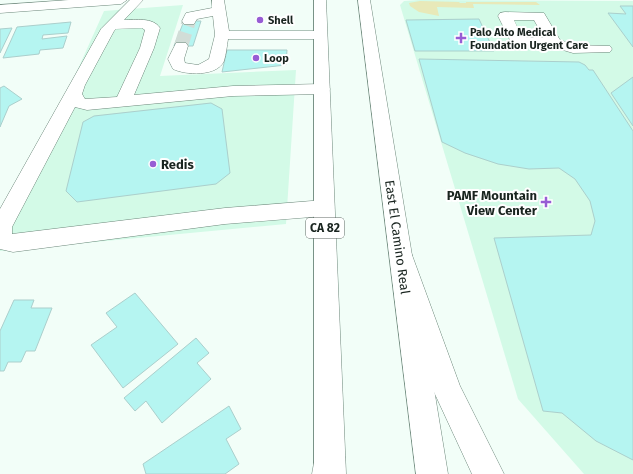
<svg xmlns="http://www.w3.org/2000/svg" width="633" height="474" viewBox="0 0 633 474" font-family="'Fira Sans',sans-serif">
  <rect width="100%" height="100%" fill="#f2fef8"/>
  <g fill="#d3fae7">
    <path d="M420,0L633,1V474H584L518,399L400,5L404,1Z"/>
    <path d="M183,5L160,76L296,70L286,224L0,251V242L104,11Z"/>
  </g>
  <path fill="#e8e9b9" d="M420,1L459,2L460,3H466V2H536L540,5L473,4L474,8L437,7L439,16L419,12L410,6L409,3Z"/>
  <g fill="#b5f5f1" stroke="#abcfcc">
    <path d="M620,6H633V47L608,13L626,14Z"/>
    <path d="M479,19L494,51H415L406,20Z"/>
    <path d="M184,21H201L193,46H174Z"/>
    <path d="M71,22L68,33L43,35L42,39L67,36L63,48L40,50L39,54L3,58L17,27Z"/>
    <path d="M12,28L0,53V29Z"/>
    <path d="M227,50H287L286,65L222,72Z"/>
    <path d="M419,59L579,62L585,65L589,70H593L633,131V460L596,441L562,413L543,411L494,238L591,235L595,221L590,201L575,179L559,168L529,169L498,164L465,153L442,142Z"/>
    <path d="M633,77V126L611,93Z"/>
    <path d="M4,86L22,99L9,106L0,127V88Z"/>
    <path d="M211,103L222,109L230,173L216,184L77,202L66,191L83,122L94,116Z"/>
    <path d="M135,293L178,344L123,388L91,345L117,327L106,313Z"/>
    <path d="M14,300H34L31,308H52L35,351H26L21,362H8L4,371H0V331Z"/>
    <path d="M196,338L209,353L197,363L211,379L162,423L146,401L135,411L124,398Z"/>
    <path d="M229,406L241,429L226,439L239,464L225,474H146L143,464Z"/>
  </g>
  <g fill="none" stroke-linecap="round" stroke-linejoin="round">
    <path stroke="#d1ddd7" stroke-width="14" stroke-dasharray="14 7" stroke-linecap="butt" d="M181,46L189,21"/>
    <defs>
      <g id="minor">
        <path d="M69,0H127L121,4L0,13V5Z"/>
        <path d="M130,0H143L124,20C135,20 153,17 160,28L154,48L134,95L233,86L322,84L328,86L330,89L328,92L322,94L233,96L87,110L75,107L12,227V234L225,208L324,200L331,202L334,208L331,214L324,216L225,224L13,252L0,249V209L101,29ZM142,28L145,30L140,48L117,97L85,99L82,94L85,85L114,31L116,29Z"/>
        <path d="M212,0H224L229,31H320L325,32L327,35L325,38L320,39H228C227,46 226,54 224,61C217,77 185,75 173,69L168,59L176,43H186L188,46L184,59L185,63L198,65L209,59L215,35L213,16L197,19L194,24H184L182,21L186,13L212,8Z"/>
        <path d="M505,12L544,13L560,40L574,45L610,46L612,49L610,52L573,53L553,47L512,44L498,16L500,13ZM514,20H534L544,38L522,37Z"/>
      </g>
      <g id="major">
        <path d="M314,0H326L346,474H314Z"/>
        <path d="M358,0H370L448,474H416Z"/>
      </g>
      <g id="highway">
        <path d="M401,246L409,248L412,255L460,386L504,474H472L434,392L390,255L393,248Z"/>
        <path d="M330,442L341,446L345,457L344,474H312L315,457L319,446Z"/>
      </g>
    </defs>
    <use href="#minor" stroke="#6d887b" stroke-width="1"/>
    <use href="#major" stroke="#6d887b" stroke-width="1"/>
    <use href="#highway" stroke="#6d887b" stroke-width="1"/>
    <use href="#minor" fill="#fff" fill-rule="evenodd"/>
    <use href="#major" fill="#fff" fill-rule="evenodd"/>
    <use href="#highway" fill="#fff" fill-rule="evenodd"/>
  </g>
  <g fill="#975dd4" stroke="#fff" stroke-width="1.5">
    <circle cx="260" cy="20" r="4"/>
    <path d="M459 32h4v4h4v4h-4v4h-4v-4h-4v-4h4z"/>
    <circle cx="256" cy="58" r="4"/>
    <circle cx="153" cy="164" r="4"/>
    <path d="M544 196h4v4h4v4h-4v4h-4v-4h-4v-4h4z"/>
  </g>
  <g text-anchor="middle" stroke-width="4" stroke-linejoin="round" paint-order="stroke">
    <g font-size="11" font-weight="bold" fill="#19241f" stroke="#fff" text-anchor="start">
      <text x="268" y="24">Shell</text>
      <text x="470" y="36">Palo Alto Medical<tspan x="470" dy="13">Foundation Urgent Care</tspan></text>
      <text x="264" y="62">Loop</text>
    </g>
    <rect fill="#fff" stroke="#5e6662" stroke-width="1" x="306" y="218" width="38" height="20" rx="3"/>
    <g font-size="12" font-weight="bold" fill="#19241f">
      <text x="325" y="232">CA 82</text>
    </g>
    <g font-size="13" font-weight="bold" fill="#19241f" stroke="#fff" text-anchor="start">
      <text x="161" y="169">Redis</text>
      <text x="537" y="200" text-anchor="end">PAMF Mountain<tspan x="537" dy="15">View Center</tspan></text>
    </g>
    <g font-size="13" fill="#19241f" stroke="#fff">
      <text transform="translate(398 237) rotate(82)" y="5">East El Camino Real</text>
    </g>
  </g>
</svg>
